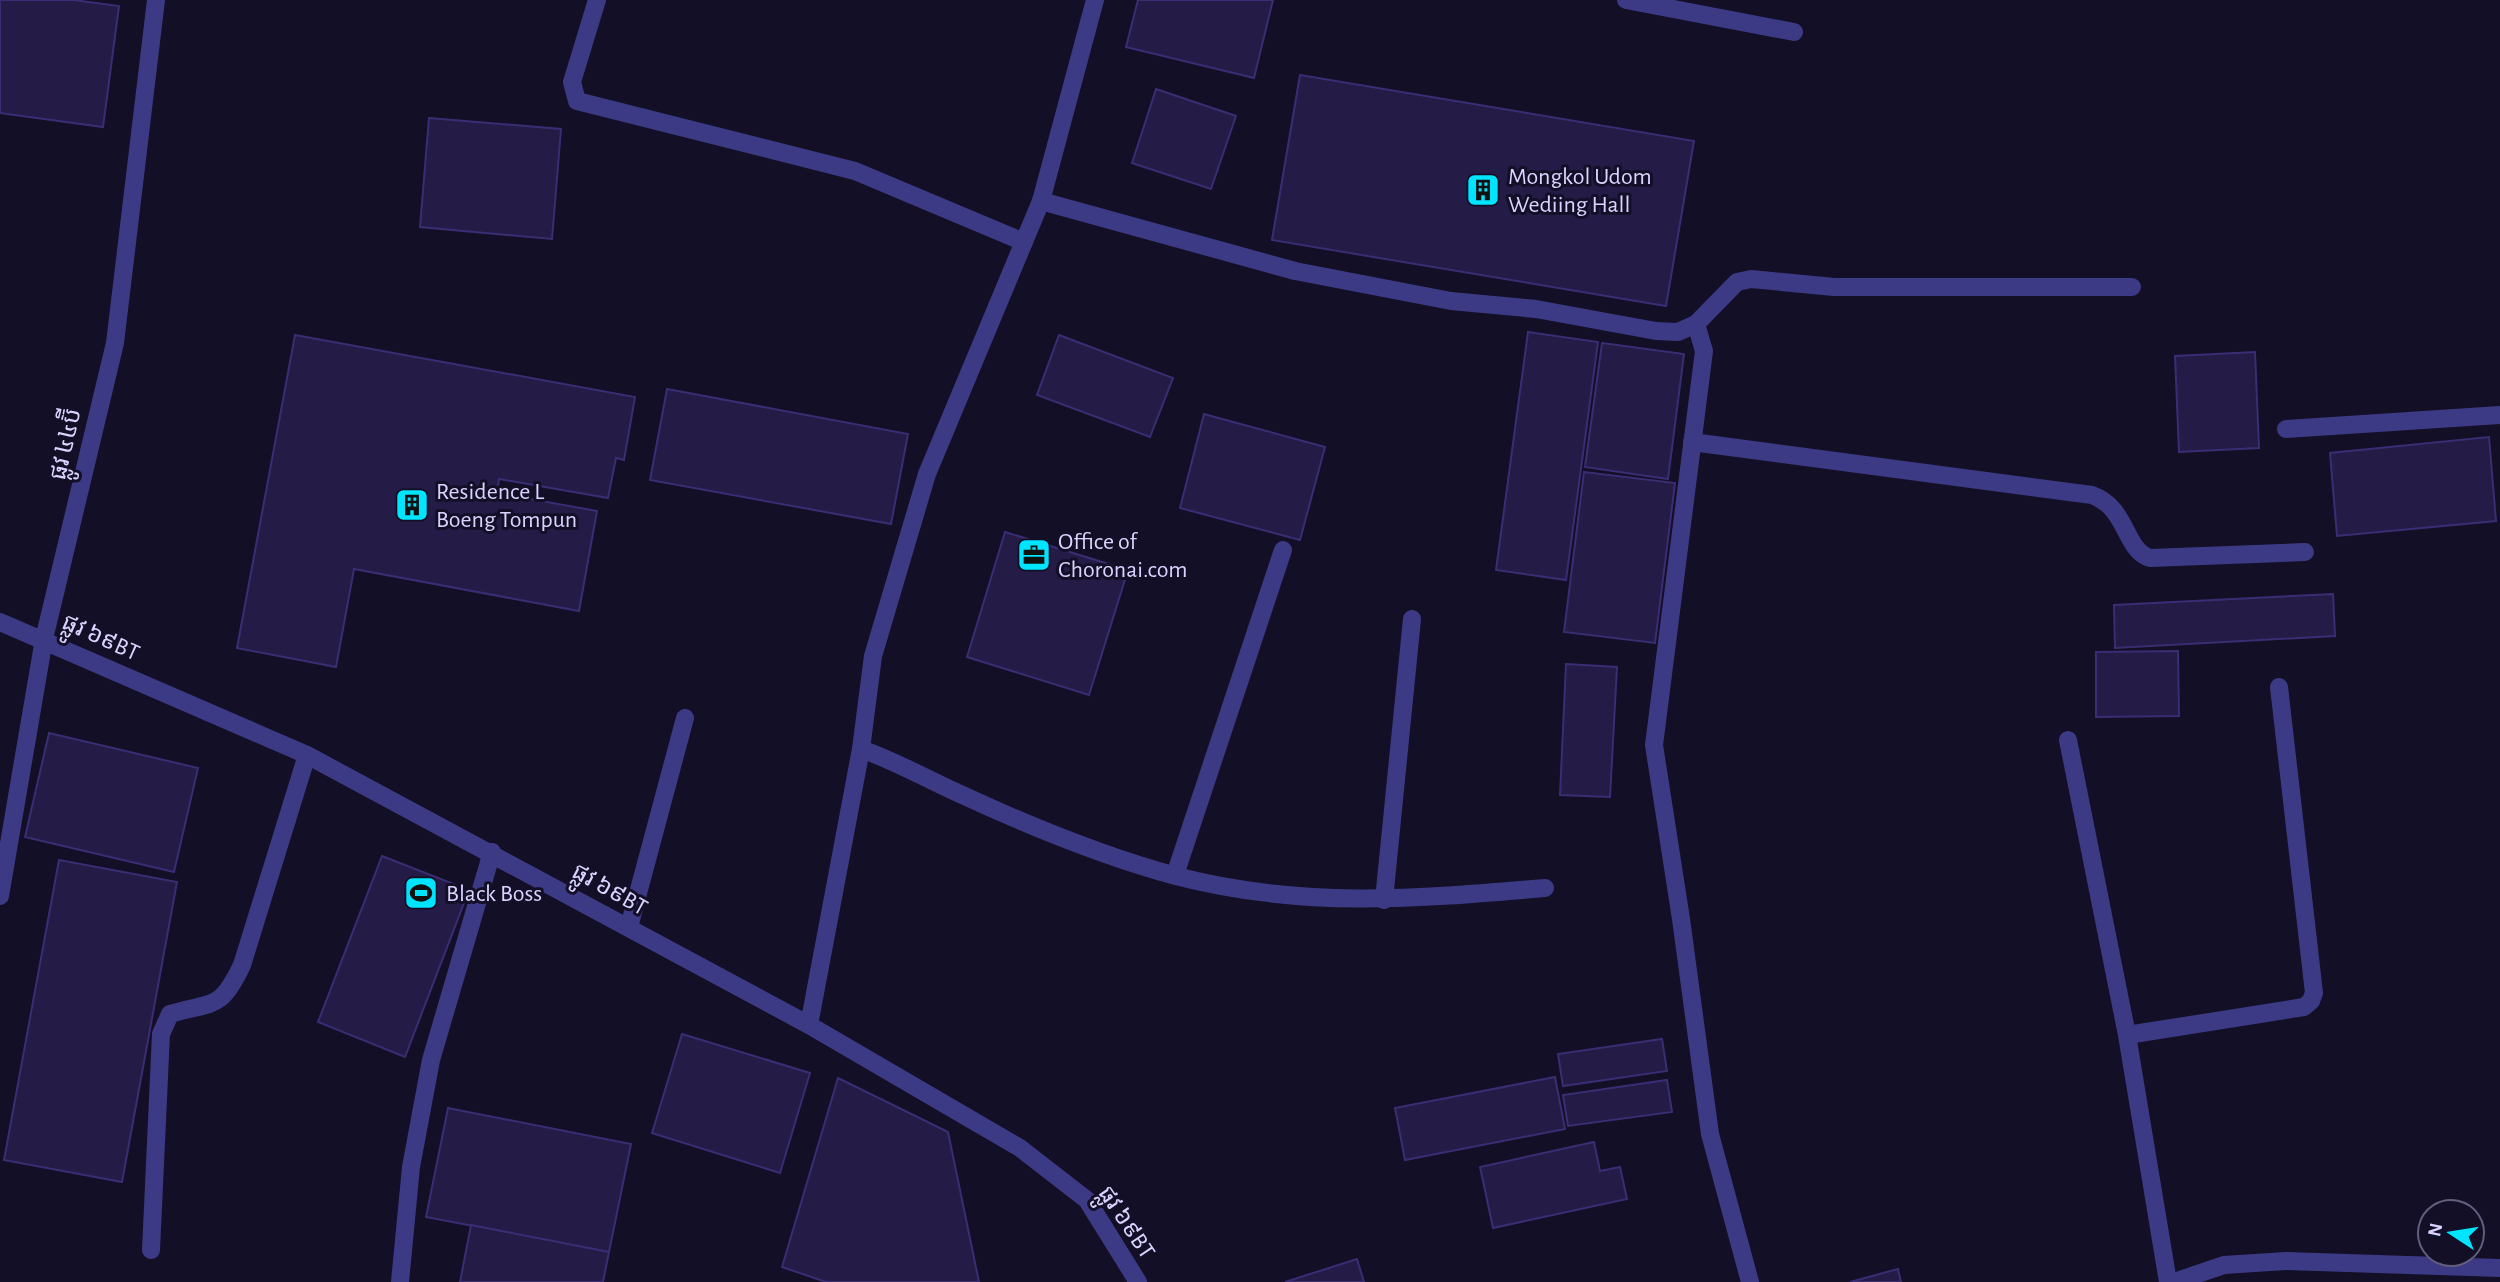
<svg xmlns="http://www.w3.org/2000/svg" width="2500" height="1282" viewBox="0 0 2500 1282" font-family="'Alegreya Sans','Noto Sans Khmer',sans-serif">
  <rect width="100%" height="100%" fill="#130f26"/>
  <g fill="#241b47" stroke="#3b2d73" stroke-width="2">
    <path d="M0,0H73L119,6L103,127L0,113Z"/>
    <path d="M1138,0H1273L1254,78L1126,47Z"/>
    <path d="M1300,75L1694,141L1666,306L1272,240Z"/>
    <path d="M1156,89L1236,116L1211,189L1132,163Z"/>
    <path d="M429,118L561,129L552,239L420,227Z"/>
    <path d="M1528,332L1598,342L1566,580L1496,570Z"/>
    <path d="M295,335L635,397L624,460L616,458L608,498L499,479L497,493L597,511L579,611L354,569L336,667L237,648Z"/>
    <path d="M1059,335L1173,378L1150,437L1037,395Z"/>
    <path d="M1602,343L1684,354L1668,479L1585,467Z"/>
    <path d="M2255,352L2259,448L2179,452L2175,356Z"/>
    <path d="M667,389L908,434L891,524L650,480Z"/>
    <path d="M1204,414L1325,447L1300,540L1180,508Z"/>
    <path d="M2489,437L2496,521L2337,536L2330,453Z"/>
    <path d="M1584,472L1675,483L1655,643L1564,632Z"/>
    <path d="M1005,532L1128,570L1089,695L967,657Z"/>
    <path d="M2333,594L2335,636L2115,648L2114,605Z"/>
    <path d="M2178,651L2179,716L2096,717V652Z"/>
    <path d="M1566,664L1617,667L1610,797L1560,795Z"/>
    <path d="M49,733L198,768L174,872L25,837Z"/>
    <path d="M382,856L469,890L405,1057L318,1022Z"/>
    <path d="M59,860L177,882L122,1182L4,1160Z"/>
    <path d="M682,1034L810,1073L780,1173L652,1133Z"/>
    <path d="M1662,1039L1667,1071L1563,1086L1558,1054Z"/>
    <path d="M1555,1077L1565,1129L1405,1160L1395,1108Z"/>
    <path d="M838,1078L948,1132L979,1282H826L782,1267Z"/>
    <path d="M1667,1080L1672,1112L1568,1126L1563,1095Z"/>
    <path d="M448,1108L631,1144L609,1252L426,1217Z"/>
    <path d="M1594,1142L1600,1171L1620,1167L1627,1199L1493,1228L1480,1167Z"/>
    <path d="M471,1225L609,1252L603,1282H460Z"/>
    <path d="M1357,1259L1364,1282H1285Z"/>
    <path d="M1898,1269L1901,1282H1850Z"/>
  </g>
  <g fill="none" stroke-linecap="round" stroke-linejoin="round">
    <g stroke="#3d3a85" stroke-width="18">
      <path d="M597,0L572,82L577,101L855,171L1024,242"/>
      <path d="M1626,0L1794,32"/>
      <path d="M1041,201L1295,271L1451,301L1536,309L1656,331L1678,332L1696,324L1737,282L1751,279L1834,287H2132"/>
      <path d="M1696,324L1704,351L1654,745L1681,919L1710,1134L1750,1282"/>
      <path d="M2286,429L2500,415"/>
      <path d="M1692,442L2092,495C2128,508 2124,550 2150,558L2305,552"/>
      <path d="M0,622L307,755L809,1025L1020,1148L1087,1200L1138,1282"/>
      <path d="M2068,740L2127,1035L2168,1282"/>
      <path d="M861,749C895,761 925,778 958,793C1027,825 1102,856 1176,876C1303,909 1416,899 1545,888"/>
      <path d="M1175,875L1283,550"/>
      <path d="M0,896L44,639L115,343L156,0"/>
      <path d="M1384,900L1412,619"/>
      <path d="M629,927L685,718"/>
      <path d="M809,1025L861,749L873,656L927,474L1041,201L1095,0"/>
      <path d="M2127,1035L2304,1007L2311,1001L2314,993L2279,687"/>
      <path d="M151,1250L161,1034L170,1014C214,1001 220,1011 242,965L307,755"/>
      <path d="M400,1282L411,1167L431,1060L492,852"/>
      <path d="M2174,1282L2224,1265L2286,1261L2500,1268"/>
    </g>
  </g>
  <defs>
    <symbol id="building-square" viewBox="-11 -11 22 22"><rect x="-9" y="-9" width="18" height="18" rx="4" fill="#00e5ff" stroke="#130f26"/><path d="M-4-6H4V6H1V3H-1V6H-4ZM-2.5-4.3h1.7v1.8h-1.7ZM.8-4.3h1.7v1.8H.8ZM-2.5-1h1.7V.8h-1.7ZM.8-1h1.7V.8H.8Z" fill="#111"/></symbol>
    <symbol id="office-square" viewBox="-11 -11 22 22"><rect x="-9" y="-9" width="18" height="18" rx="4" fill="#00e5ff" stroke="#130f26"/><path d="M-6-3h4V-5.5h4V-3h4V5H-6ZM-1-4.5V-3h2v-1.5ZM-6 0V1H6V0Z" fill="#111"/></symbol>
    <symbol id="stadium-square" viewBox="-11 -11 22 22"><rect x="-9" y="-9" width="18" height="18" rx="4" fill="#00e5ff" stroke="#130f26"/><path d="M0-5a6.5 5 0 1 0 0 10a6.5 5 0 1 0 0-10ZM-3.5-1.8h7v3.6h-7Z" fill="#111"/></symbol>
  </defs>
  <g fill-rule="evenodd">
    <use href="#building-square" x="1464" y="171" width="38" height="38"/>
    <use href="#building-square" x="393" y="486" width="38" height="38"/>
    <use href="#office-square" x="1015" y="536" width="38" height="38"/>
    <use href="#stadium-square" x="402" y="874" width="38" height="38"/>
  </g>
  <g text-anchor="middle" stroke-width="6" stroke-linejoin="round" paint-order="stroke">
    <g font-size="24" fill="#d9d4ff" stroke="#130f26" text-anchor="start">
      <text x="1508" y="184">Mongkol Udom<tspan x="1508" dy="28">Wediing Hall</tspan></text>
      <text x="436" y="499">Residence L<tspan x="436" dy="28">Boeng Tompun</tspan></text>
      <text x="1058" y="549">Office of<tspan x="1058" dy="28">Choronai.com</tspan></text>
      <text x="446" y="901">Black Boss</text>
    </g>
    <g font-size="24" fill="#d9d4ff" stroke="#130f26">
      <text transform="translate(65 444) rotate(-77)" y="8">ផ្លូវ ៤៤ប៊ី</text>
      <text transform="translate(101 637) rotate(24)" y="8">ផ្លូវ ៦៩BT</text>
      <text transform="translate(610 889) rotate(29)" y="8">ផ្លូវ ៦៩BT</text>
      <text transform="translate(1127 1222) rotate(56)" y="8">ផ្លូវ ៦៩BT</text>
    </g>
  </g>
  <g transform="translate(2451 1233) rotate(282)"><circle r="33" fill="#130f26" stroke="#625e7d" stroke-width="2"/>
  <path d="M0-5L12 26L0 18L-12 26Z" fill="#00e5ff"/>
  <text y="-10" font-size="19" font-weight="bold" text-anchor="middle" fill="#d9d4ff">N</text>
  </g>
</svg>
